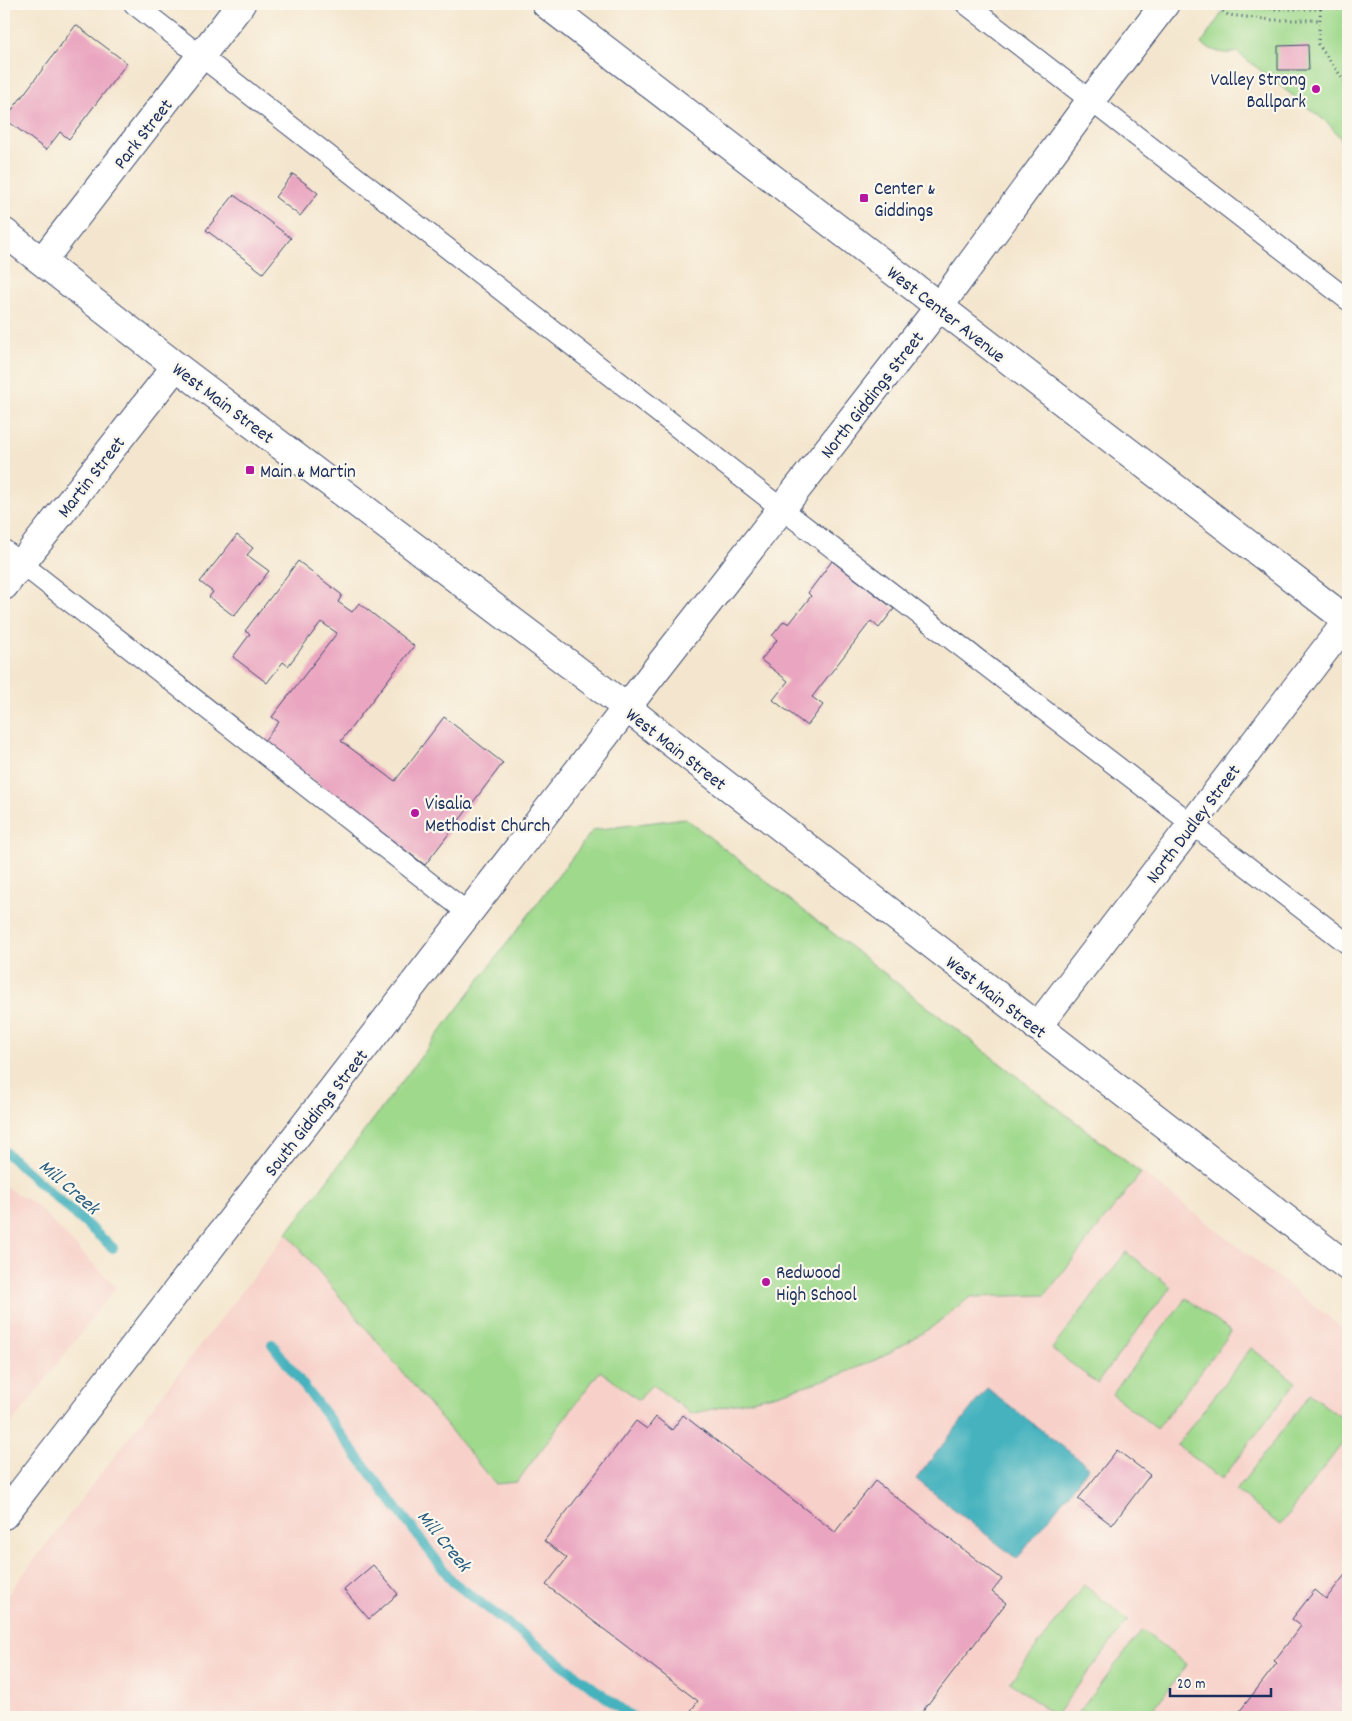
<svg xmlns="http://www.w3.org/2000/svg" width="1352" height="1721" viewBox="0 0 1352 1721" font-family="Dekko,sans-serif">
  <rect width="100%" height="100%" fill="#fbf7ec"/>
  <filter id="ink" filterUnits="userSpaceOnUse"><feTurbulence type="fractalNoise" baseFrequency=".02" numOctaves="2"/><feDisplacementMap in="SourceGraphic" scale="10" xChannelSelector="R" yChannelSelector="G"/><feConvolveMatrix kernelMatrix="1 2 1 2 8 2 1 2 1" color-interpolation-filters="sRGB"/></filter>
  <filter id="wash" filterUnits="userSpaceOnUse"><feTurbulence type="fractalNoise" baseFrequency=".0096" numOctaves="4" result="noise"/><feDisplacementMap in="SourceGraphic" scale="20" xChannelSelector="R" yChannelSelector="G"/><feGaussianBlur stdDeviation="1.12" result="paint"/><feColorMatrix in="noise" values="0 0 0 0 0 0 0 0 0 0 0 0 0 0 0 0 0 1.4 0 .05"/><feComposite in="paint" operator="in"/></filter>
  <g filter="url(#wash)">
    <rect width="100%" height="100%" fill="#f4e6ce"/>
    <g fill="#f7d1c9">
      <path d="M685,818L1348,1332V1717H4V1599L287,1233L593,830Z"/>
      <path d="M4,1186L36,1205L116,1287L4,1434Z"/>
    </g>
    <g fill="#9fd98c" stroke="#5d8475">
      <path d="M1228,4H1348V148L1329,124L1237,52C1224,56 1212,50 1201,44Z"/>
      <path d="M685,818L1141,1173L1045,1295L970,1297L932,1327L882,1357L837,1376L777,1394L691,1414L652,1384L639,1400L600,1371L517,1482L495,1484L287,1233L593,830Z"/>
      <path d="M1126,1252L1171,1287L1097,1383L1052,1349Z"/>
      <path d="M1186,1298L1231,1332L1157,1429L1112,1394Z"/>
      <path d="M1251,1348L1296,1382L1222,1479L1177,1445Z"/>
      <path d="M1310,1394L1348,1423V1436L1280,1525L1236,1491Z"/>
      <path d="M1084,1585L1128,1620L1055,1716L1010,1682Z"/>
      <path d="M1142,1630L1187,1665L1147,1717H1075Z"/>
    </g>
    <path fill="#44b2be" stroke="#30708e" d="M987,1388L1089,1467L1017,1559L916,1479Z"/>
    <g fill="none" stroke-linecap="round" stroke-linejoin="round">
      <g stroke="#44b2be" stroke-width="10">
        <path d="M4,1151L113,1248"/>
        <path d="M272,1344L453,1582L632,1717"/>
      </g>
    </g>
    <g id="blocks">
      <g fill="#eaa5c0">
        <path d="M76,25L127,63L69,139L60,132L46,150L5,119Z"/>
        <path d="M1308,45L1309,70H1278V46Z"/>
        <path d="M293,174L318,193L300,216L275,197Z"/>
        <path d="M234,195L291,238L263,273L206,230Z"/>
        <path d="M237,535L253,548L247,555L269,571L234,616L209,597L213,592L200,582Z"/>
        <path d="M298,561L342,595L338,602L352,612L359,603L414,646L341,741L395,781L444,717L503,763L425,865L263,742L279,722L272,717L337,633L321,622L288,666L283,662L267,683L233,657L250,634L245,631Z"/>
        <path d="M832,561L894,609L879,628L871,621L812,697L823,705L807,726L773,700L788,681L761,660L777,640L772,636L784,621L789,624L811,596L808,593Z"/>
        <path d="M683,1415L835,1532L875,1481L1002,1579L992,1592L1006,1603L918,1717H686L698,1701L546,1585L567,1558L544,1541L636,1421L647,1429L656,1417L672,1430Z"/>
        <path d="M1117,1450L1150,1475L1112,1525L1078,1499Z"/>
        <path d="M373,1565L398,1594L369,1619L344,1590Z"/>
        <path d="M1348,1571V1717H1238L1236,1716L1277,1663L1274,1661L1301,1626L1292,1619L1315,1590L1326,1599Z"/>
      </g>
    </g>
  </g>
  <g filter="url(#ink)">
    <use href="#blocks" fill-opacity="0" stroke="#3c4a6f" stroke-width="1"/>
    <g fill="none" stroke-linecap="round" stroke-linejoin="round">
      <defs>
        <g id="service">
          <path d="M134,4L782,509L1348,944"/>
          <path d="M966,4L1348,300"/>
          <path d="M4,550L468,913"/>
        </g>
        <g id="minor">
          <path d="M42,261L241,4"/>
          <path d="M4,586L176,366"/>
          <path d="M1037,1027L1348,620"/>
        </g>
        <g id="tertiary">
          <path d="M546,4L1348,621"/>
          <path d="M4,232L176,366L627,708L1348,1267"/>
          <path d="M4,1515L651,676L939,307L1091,100L1165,4"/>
        </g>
      </defs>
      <use href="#service" stroke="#3c4a6f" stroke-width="22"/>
      <use href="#minor" stroke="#3c4a6f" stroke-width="30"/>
      <use href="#tertiary" stroke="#3c4a6f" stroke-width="30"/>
      <g stroke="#3c4a6f" stroke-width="3" stroke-dasharray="1 4" stroke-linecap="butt">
        <path d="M1230,4L1273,9H1321"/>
        <path d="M1321,4L1318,44L1348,86"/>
        <path d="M1219,8L1228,15L1273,20H1321"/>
      </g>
      <use href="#service" stroke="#fff" stroke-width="20"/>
      <use href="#minor" stroke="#fff" stroke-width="28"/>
      <use href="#tertiary" stroke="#fff" stroke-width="28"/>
    </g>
  </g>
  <g fill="#b5179e" stroke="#fbf7ec" stroke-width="2">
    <circle cx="1316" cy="89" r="5"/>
    <rect x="859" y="193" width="10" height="10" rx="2.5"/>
    <rect x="245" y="465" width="10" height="10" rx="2.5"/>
    <circle cx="415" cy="813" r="5"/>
    <circle cx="766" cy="1282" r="5"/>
  </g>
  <g text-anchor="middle" stroke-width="4.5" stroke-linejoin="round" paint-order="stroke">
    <g font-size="19" fill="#1b2f5e" stroke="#fbf7ec" text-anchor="start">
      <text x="1306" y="85" text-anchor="end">Valley Strong<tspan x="1306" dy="22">Ballpark</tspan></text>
      <text x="874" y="194">Center &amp;<tspan x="874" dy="22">Giddings</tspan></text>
      <text x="260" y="477">Main &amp; Martin</text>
      <text x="425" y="809">Visalia<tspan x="425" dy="22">Methodist Church</tspan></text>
      <text x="776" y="1278">Redwood<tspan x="776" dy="22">High School</tspan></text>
    </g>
    <g font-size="19" fill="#1b2f5e" stroke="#fbf7ec">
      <text transform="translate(142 133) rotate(-52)" y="7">Park Street</text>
      <text transform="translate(947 313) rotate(38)" y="7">West Center Avenue</text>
      <text transform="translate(871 394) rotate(-52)" y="7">North Giddings Street</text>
      <text transform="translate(224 402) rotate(37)" y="7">West Main Street</text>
      <text transform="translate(90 476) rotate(-52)" y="7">Martin Street</text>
      <text transform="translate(677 748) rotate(38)" y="7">West Main Street</text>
      <text transform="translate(1192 823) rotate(-53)" y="7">North Dudley Street</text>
      <text transform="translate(997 996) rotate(38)" y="7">West Main Street</text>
      <text transform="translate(315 1112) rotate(-52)" y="7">South Giddings Street</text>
    </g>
    <g font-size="20" font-style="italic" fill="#295d80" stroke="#fbf7ec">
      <text transform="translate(70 1186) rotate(41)" y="7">Mill Creek</text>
      <text transform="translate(445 1540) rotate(51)" y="7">Mill Creek</text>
    </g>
  </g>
  <rect width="1352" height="1721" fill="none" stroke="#fbf7ec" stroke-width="20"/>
  <path d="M1170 1688v8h101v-8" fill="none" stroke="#1b2f5e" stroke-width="2.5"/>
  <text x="1177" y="1688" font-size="15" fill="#1b2f5e" stroke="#fbf7ec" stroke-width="4" paint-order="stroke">20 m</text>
</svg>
